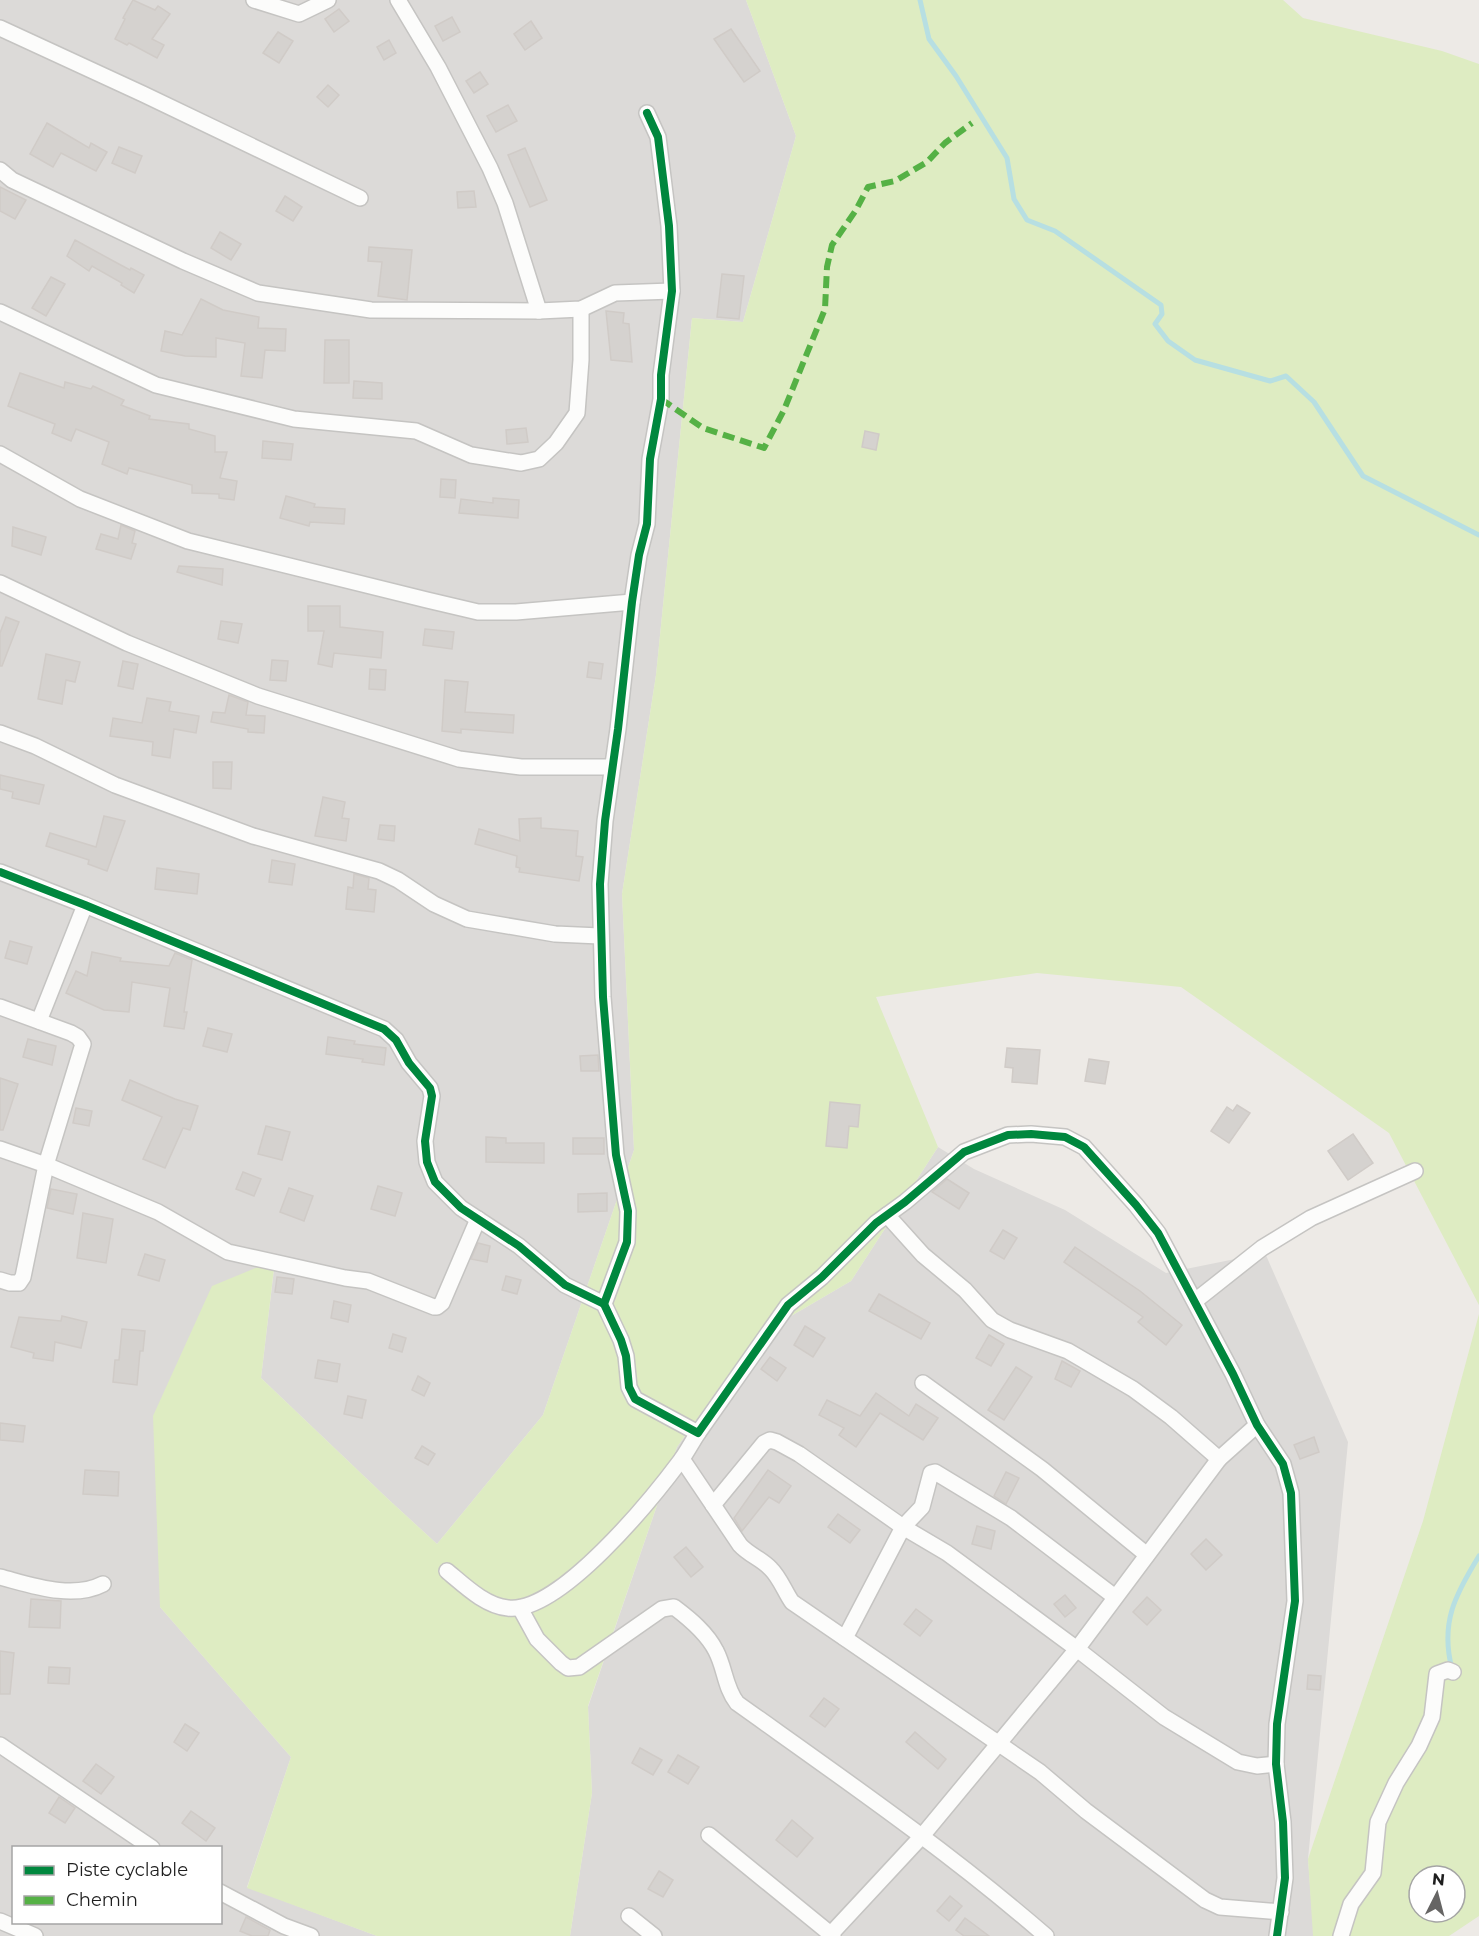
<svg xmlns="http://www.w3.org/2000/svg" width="1479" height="1936" viewBox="0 0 1479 1936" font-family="Montserrat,sans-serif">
  <rect width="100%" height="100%" fill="#edeae6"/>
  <g fill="#dcdad8" fill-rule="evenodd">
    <path d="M0,0H746L796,136L743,322L692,318L656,675L622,894L634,1150L543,1415L437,1544L388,1499L261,1378L275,1261L160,1607L291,1757L247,1887L377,1936H0ZM14,1848H220V1922H14Z"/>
    <path d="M938,1147L974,1169L1065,1210L1166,1273L1265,1253L1348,1442L1308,1859L1314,1936H570L592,1793L588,1707L677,1447L755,1337L851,1281Z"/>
  </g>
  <g fill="#deecc2" fill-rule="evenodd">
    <path d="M746,0H1283L1303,18L1442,51L1479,64V1305L1389,1133L1181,987L1037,973L876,997L938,1147L851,1281L755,1337L677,1447L588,1706L592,1793L570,1936H377L247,1888L291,1757L160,1607L153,1416L212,1286L275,1260L261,1378L388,1499L437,1544L543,1415L634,1150L622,894L656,675L692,318L743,322L796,136Z"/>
    <path d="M1479,1314V1916L1449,1936H1313L1308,1859L1423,1521ZM1419,1876H1455V1912H1419Z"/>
  </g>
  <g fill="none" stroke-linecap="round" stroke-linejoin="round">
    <g stroke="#b7dfe2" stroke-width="5">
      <path d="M920,0L929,39L956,76L1007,158L1014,199L1027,220L1055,231L1161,305L1162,314L1155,324L1168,341L1195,360L1270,381L1286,376L1314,402L1363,476L1479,535"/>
      <path d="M1452,1669C1440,1623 1455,1595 1479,1556"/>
    </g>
  </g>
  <g fill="#d5d2cf" stroke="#d0cbc7" stroke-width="1.5">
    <path d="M133,0L155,10L158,6L170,14L152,39L164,45L157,58L129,43L127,45L115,39L125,19L123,18Z"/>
    <path d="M339,9L349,21L334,32L325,19Z"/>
    <path d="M452,17L460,32L443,41L435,26Z"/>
    <path d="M531,21L542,38L525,50L514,34Z"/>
    <path d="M731,29L760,71L744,82L714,39Z"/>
    <path d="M278,32L293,41L279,63L263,53Z"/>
    <path d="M389,40L396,53L384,60L377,47Z"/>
    <path d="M480,72L488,84L474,93L466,81Z"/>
    <path d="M328,85L339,95L328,107L317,97Z"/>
    <path d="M508,105L517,121L496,132L487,116Z"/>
    <path d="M47,123L89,148L91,143L107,152L96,171L61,153L53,167L30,154Z"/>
    <path d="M119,147L142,156L135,173L112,163Z"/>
    <path d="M525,148L547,200L530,207L508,155Z"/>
    <path d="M0,187L26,200L15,219L0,211Z"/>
    <path d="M474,191L476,207L458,208L457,192Z"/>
    <path d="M285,196L302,207L293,221L276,211Z"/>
    <path d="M220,232L241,244L231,260L211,248Z"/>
    <path d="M75,240L117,263L130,270L131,268L144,275L134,293L121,285L122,283L92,266L89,271L67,256Z"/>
    <path d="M369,247L412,250L407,300L378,296L382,262L368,261Z"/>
    <path d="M722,274L744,276L739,319L717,317Z"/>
    <path d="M51,277L65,284L46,316L32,308Z"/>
    <path d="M201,299L223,310L259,317L258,328L286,329L285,351L265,350L262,378L241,376L245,343L216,338V357L185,356L161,351L165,331L182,335Z"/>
    <path d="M606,311L624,313L623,323L629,324L632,362L611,360Z"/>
    <path d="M325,340H349V383H324Z"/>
    <path d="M20,373L64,388L65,382L91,389L93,386L124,400L121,405L150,416L149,419L189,424V429L215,436V452H227L220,478L237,481L234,500L219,498V494L192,493V485L129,468L127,474L102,464L109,442L76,429L71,441L52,433L55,424L8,406Z"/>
    <path d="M354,381L382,383V399L353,398Z"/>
    <path d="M526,428L528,442L507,444L506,430Z"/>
    <path d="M865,431L879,434L876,450L862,447Z"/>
    <path d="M263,441L293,444L291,460L262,458Z"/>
    <path d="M441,479L456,480L455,498L440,497Z"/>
    <path d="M286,496L315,504L314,507L345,509L344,524L310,522L309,526L280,518Z"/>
    <path d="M493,498L519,500L518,518L459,513L461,499L493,503Z"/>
    <path d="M121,525L135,531L132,543L136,544L131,559L96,549L101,534L118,539Z"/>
    <path d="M13,527L46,537L41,555L12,546Z"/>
    <path d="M179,566L223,569L222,585L177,572Z"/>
    <path d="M308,606H340V627L383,632L381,658L334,653L332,667L318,664L324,631H308Z"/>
    <path d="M6,617L19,622L2,666H0V633Z"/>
    <path d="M221,621L242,624L238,643L218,639Z"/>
    <path d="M425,629L454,632L452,649L423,645Z"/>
    <path d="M46,654L80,662L75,682L66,680L62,704L38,699Z"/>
    <path d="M272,660L288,661L286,681L270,680Z"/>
    <path d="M123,661L138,664L133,689L118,686Z"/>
    <path d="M589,662L603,664L601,679L587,677Z"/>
    <path d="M370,669L386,670L385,690L369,689Z"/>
    <path d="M445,680L468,682L465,712L514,715L513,733L461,729V733L442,731Z"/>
    <path d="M229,695L248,702L246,715L265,716L264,733L248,732V729L211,722L213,712L225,713Z"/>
    <path d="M147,698L171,702L169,711L199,716L196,733L174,729L170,758L152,755L153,742L110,736L113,718L142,723Z"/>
    <path d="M213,762H232L231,789L213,788Z"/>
    <path d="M0,775L44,785L39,804L12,798L13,792L0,789Z"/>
    <path d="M323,797L345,802L342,818L349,819L346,841L315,836Z"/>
    <path d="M104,816L125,821L107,871L88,864L89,860L46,846L50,833L96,847Z"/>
    <path d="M541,818V828L578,831L576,856L583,857L579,881L519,872L520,868L516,867L517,856L475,844L479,829L520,841L519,819Z"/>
    <path d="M380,825L395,826L394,841L378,839Z"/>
    <path d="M272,860L295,864L292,885L269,882Z"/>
    <path d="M157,868L199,874L197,894L155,889Z"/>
    <path d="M354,874L369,878L368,889L376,890L374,912L346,909L348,887L353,888Z"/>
    <path d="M10,941L32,947L27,964L5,958Z"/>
    <path d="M92,952L121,958L120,961L169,966L175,953L192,960L184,1012H187L184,1029L164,1026L170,988L132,982L129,1012L104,1010L66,993L76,971L87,976Z"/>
    <path d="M208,1028L232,1034L227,1052L203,1046Z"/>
    <path d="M328,1037L355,1041L354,1044L386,1048L384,1065L362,1062L363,1059L326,1054Z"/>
    <path d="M28,1039L56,1046L52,1065L23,1057Z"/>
    <path d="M1007,1048L1040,1050L1037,1084L1012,1082L1013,1068L1005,1067Z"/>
    <path d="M598,1055L599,1071H581L580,1056Z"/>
    <path d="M1089,1059L1109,1062L1105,1084L1085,1081Z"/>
    <path d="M0,1078L18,1084L3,1130H0Z"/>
    <path d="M130,1080L175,1099L198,1106L190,1130L183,1128L165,1168L143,1159L162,1117L122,1100Z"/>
    <path d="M830,1102L860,1105L858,1127L849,1126L847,1148L826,1146Z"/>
    <path d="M1237,1105L1250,1113L1229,1143L1211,1131L1227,1107L1233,1111Z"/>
    <path d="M76,1108L92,1111L89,1126L73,1123Z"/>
    <path d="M266,1126L290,1132L282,1160L258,1154Z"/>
    <path d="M1353,1134L1373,1163L1348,1180L1328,1151Z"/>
    <path d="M486,1137L506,1138V1143H544V1163L486,1162Z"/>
    <rect x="573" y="1138" width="31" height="16"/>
    <path d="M243,1172L261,1179L254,1196L236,1189Z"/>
    <path d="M947,1179L969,1193L959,1209L932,1192Z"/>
    <path d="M378,1186L402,1193L395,1216L371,1209Z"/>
    <path d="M289,1188L313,1196L304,1221L280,1212Z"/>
    <path d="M51,1189L77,1194L73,1214L47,1208Z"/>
    <path d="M607,1193V1211L578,1212V1194Z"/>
    <path d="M83,1213L113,1219L106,1263L77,1258Z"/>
    <path d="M1003,1230L1017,1238L1004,1259L990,1251Z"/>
    <path d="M478,1243L490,1246L487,1262L471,1259Z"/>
    <path d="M1075,1247L1140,1291L1182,1325L1166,1345L1138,1322L1143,1317L1064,1262Z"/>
    <path d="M145,1254L165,1260L159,1281L138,1275Z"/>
    <path d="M506,1276L521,1280L517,1294L502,1290Z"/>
    <path d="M277,1277L294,1279L292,1294L275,1292Z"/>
    <path d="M879,1294L930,1323L921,1339L869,1311Z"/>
    <path d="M334,1301L351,1305L348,1322L331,1318Z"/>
    <path d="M62,1316L87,1322L81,1348L55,1342L53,1361L33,1358L34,1353L11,1347L19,1317L61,1321Z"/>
    <path d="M805,1326L825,1338L813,1357L794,1345Z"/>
    <path d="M122,1329L145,1331L143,1351H140L137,1385L113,1382L115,1360H119Z"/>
    <path d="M393,1334L406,1338L402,1352L389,1348Z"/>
    <path d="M989,1335L1004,1344L991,1366L976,1358Z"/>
    <path d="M770,1357L786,1368L777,1381L761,1369Z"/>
    <path d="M318,1360L340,1364L337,1382L315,1378Z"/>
    <path d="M1062,1361L1080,1371L1071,1387L1055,1379Z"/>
    <path d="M1016,1367L1032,1377L1004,1420L988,1410Z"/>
    <path d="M418,1376L430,1383L424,1396L412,1390Z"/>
    <path d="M876,1393L909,1416L916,1404L938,1418L923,1440L880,1413L856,1447L839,1435L844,1428L819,1415L827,1400L860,1416Z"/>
    <path d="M348,1396L366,1400L362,1418L344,1414Z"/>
    <path d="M0,1423L25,1426L23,1442L0,1440Z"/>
    <path d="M1314,1437L1319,1452L1300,1459L1294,1445Z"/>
    <path d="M422,1446L435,1454L428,1465L415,1458Z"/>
    <path d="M85,1470L119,1472L118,1496L83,1494Z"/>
    <path d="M768,1470L791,1486L779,1503L769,1497L742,1531L734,1518Z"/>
    <path d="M1006,1472L1019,1478L1006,1504L994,1496Z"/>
    <path d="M838,1514L860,1530L850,1543L828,1527Z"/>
    <path d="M977,1526L995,1531L991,1549L972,1544Z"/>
    <path d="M1206,1539L1222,1555L1206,1570L1191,1554Z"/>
    <path d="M686,1547L703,1567L691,1577L674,1557Z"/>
    <path d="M1065,1595L1076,1608L1065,1617L1054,1604Z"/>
    <path d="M1147,1597L1161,1610L1147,1625L1133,1612Z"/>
    <path d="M31,1599L61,1601L60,1628L29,1627Z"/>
    <path d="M916,1609L932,1621L920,1636L904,1624Z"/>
    <path d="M0,1651L14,1653L10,1694H0Z"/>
    <path d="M49,1667L70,1668L69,1684L48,1683Z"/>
    <path d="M1308,1675L1321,1676L1320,1690L1307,1689Z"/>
    <path d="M824,1698L839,1709L825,1727L810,1716Z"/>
    <path d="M185,1724L199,1733L187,1751L174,1742Z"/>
    <path d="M915,1732L946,1759L938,1769L906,1742Z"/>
    <path d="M640,1748L662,1760L653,1775L632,1763Z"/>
    <path d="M678,1755L699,1767L688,1784L668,1772Z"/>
    <path d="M96,1764L114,1777L101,1794L83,1781Z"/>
    <path d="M59,1797L75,1808L65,1823L49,1813Z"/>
    <path d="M191,1811L215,1828L206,1841L182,1823Z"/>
    <path d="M792,1820L813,1838L797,1857L776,1840Z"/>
    <path d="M659,1871L673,1880L663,1897L648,1889Z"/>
    <path d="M950,1896L962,1906L949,1921L937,1911Z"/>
    <path d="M246,1917L270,1930L268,1936H252L240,1931Z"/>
    <path d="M965,1918L989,1936H964L956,1930Z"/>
  </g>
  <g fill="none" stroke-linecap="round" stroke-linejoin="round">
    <defs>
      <g id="street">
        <path d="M254,0L299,14L328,0"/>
        <path d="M398,0L438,67L490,168L505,203L539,311"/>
        <path d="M0,28L143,94L360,198"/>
        <path d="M0,170L12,180L183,261L258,293L371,310L539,311L581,309L615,293L672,291"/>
        <path d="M0,312L156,385L294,419L416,431L471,455L521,463L539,459L556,443L577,413L581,360V309"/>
        <path d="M0,454L80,499L188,541L427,600L478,612H516L632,602"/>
        <path d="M0,583L127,643L258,696L459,759L521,767H612"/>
        <path d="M0,733L35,746L115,785L253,836L379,871L398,880L434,904L467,919L555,934L600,936"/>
        <path d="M0,872L85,905L384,1029L396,1040L409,1063L430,1088L432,1096L425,1141L427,1162L435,1182L461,1208L519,1246L565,1285L604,1304L621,1340L626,1356L629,1387L635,1399L698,1433L788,1305L822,1277L876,1223L905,1202L964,1152L1008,1135L1031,1134L1065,1137L1084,1147L1136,1205L1158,1233L1233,1374L1257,1425L1283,1464L1291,1493L1295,1601L1277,1724L1276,1764L1283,1822L1285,1878L1277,1936"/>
        <path d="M0,1007L71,1033L78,1037L83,1044L46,1165L23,1277L19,1283H10L0,1280"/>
        <path d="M39,1021L85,905"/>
        <path d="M0,1149L46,1165L158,1212L228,1252L345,1278L368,1281L434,1307H437L442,1303L478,1219"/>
        <path d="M887,1215L923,1255L965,1290L992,1320L1010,1330L1068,1351L1133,1389L1171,1417L1219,1459"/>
        <path d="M1195,1301L1262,1248L1311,1218L1415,1171"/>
        <path d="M604,1304L627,1242L628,1211L616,1155L603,997L600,884L605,821L618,729L632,602L639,555L647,524L650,459L661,399V375L672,291L669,226L658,137L647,113"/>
        <path d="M923,1383L1042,1469L1147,1555"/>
        <path d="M682,1459L740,1545C749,1555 762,1559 771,1569C780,1578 785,1592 792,1602L1040,1772L1086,1811L1205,1900L1220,1907L1281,1912"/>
        <path d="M713,1505L764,1443L770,1440L777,1442L799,1454L903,1527L947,1553L1077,1649L1164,1717L1238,1762L1257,1766L1276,1764"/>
        <path d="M447,1571C464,1585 485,1606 508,1608C559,1614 652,1499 681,1460C687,1452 692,1442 698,1433"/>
        <path d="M0,1577C31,1585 72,1600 103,1584"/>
        <path d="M520,1608L537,1639L561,1663L568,1668L579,1667L662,1609L674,1607C690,1619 707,1633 716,1651C725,1668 725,1688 737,1703C842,1778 948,1851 1046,1936"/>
        <path d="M845,1638L903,1527L922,1507L931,1473L935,1472L1011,1518L1115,1597"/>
        <path d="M0,1745L152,1848"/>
        <path d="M709,1835L833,1936"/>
        <path d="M220,1892L284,1926L311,1936"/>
        <path d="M629,1916L654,1936"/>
        <path d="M0,1921L35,1936"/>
        <path d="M829,1936L922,1836L1077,1649L1219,1459L1257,1425"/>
        <path d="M1341,1936L1351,1904L1373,1873L1378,1822L1396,1783L1419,1746L1432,1717L1437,1674L1448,1670L1453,1672"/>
      </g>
    </defs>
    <use href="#street" stroke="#c5c4c2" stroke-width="18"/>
    <use href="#street" stroke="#fcfcfb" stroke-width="15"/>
    <path stroke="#55b145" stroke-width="6" stroke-dasharray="12 6" stroke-linecap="butt" d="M661,399L703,428L764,448L784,410L825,309L827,267L832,245L856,210L868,187L895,181L927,162L945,143L972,123"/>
    <defs>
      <g id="cycleway">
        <path d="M0,872L85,905L384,1029L396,1040L409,1063L430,1088L432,1096L425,1141L427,1162L435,1182L461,1208L519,1246L565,1285L604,1304L621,1340L626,1356L629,1387L635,1399L698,1433L788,1305L822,1277L876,1223L905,1202L964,1152L1008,1135L1031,1134L1065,1137L1084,1147L1136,1205L1158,1233L1233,1374L1257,1425L1283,1464L1291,1493L1295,1601L1277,1724L1276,1764L1283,1822L1285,1878L1277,1936"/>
        <path d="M604,1304L627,1242L628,1211L616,1155L603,997L600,884L605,821L618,729L632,602L639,555L647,524L650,459L661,399V375L672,291L669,226L658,137L647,113"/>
      </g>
    </defs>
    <use href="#cycleway" stroke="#fff" stroke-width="11"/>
    <use href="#cycleway" stroke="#00873e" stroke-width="8"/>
  </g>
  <rect x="12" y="1846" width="210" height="78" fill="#ffffff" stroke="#a5a5a5" stroke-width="1.5"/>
  <rect x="24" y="1866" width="30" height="9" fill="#00873e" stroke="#a5a5a5" stroke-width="1.5"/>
  <text x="66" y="1876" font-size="18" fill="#1e1e1e">Piste cyclable</text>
  <rect x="24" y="1896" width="30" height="9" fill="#55b145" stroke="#a5a5a5" stroke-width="1.5"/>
  <text x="66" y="1906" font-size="18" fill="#1e1e1e">Chemin</text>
  <g transform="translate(1437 1894) rotate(6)"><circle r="28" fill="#ffffff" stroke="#a5a5a5" stroke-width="1.5"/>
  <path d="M0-4.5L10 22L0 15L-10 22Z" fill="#666564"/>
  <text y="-9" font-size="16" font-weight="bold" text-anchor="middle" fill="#1e1e1e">N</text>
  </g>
</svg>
